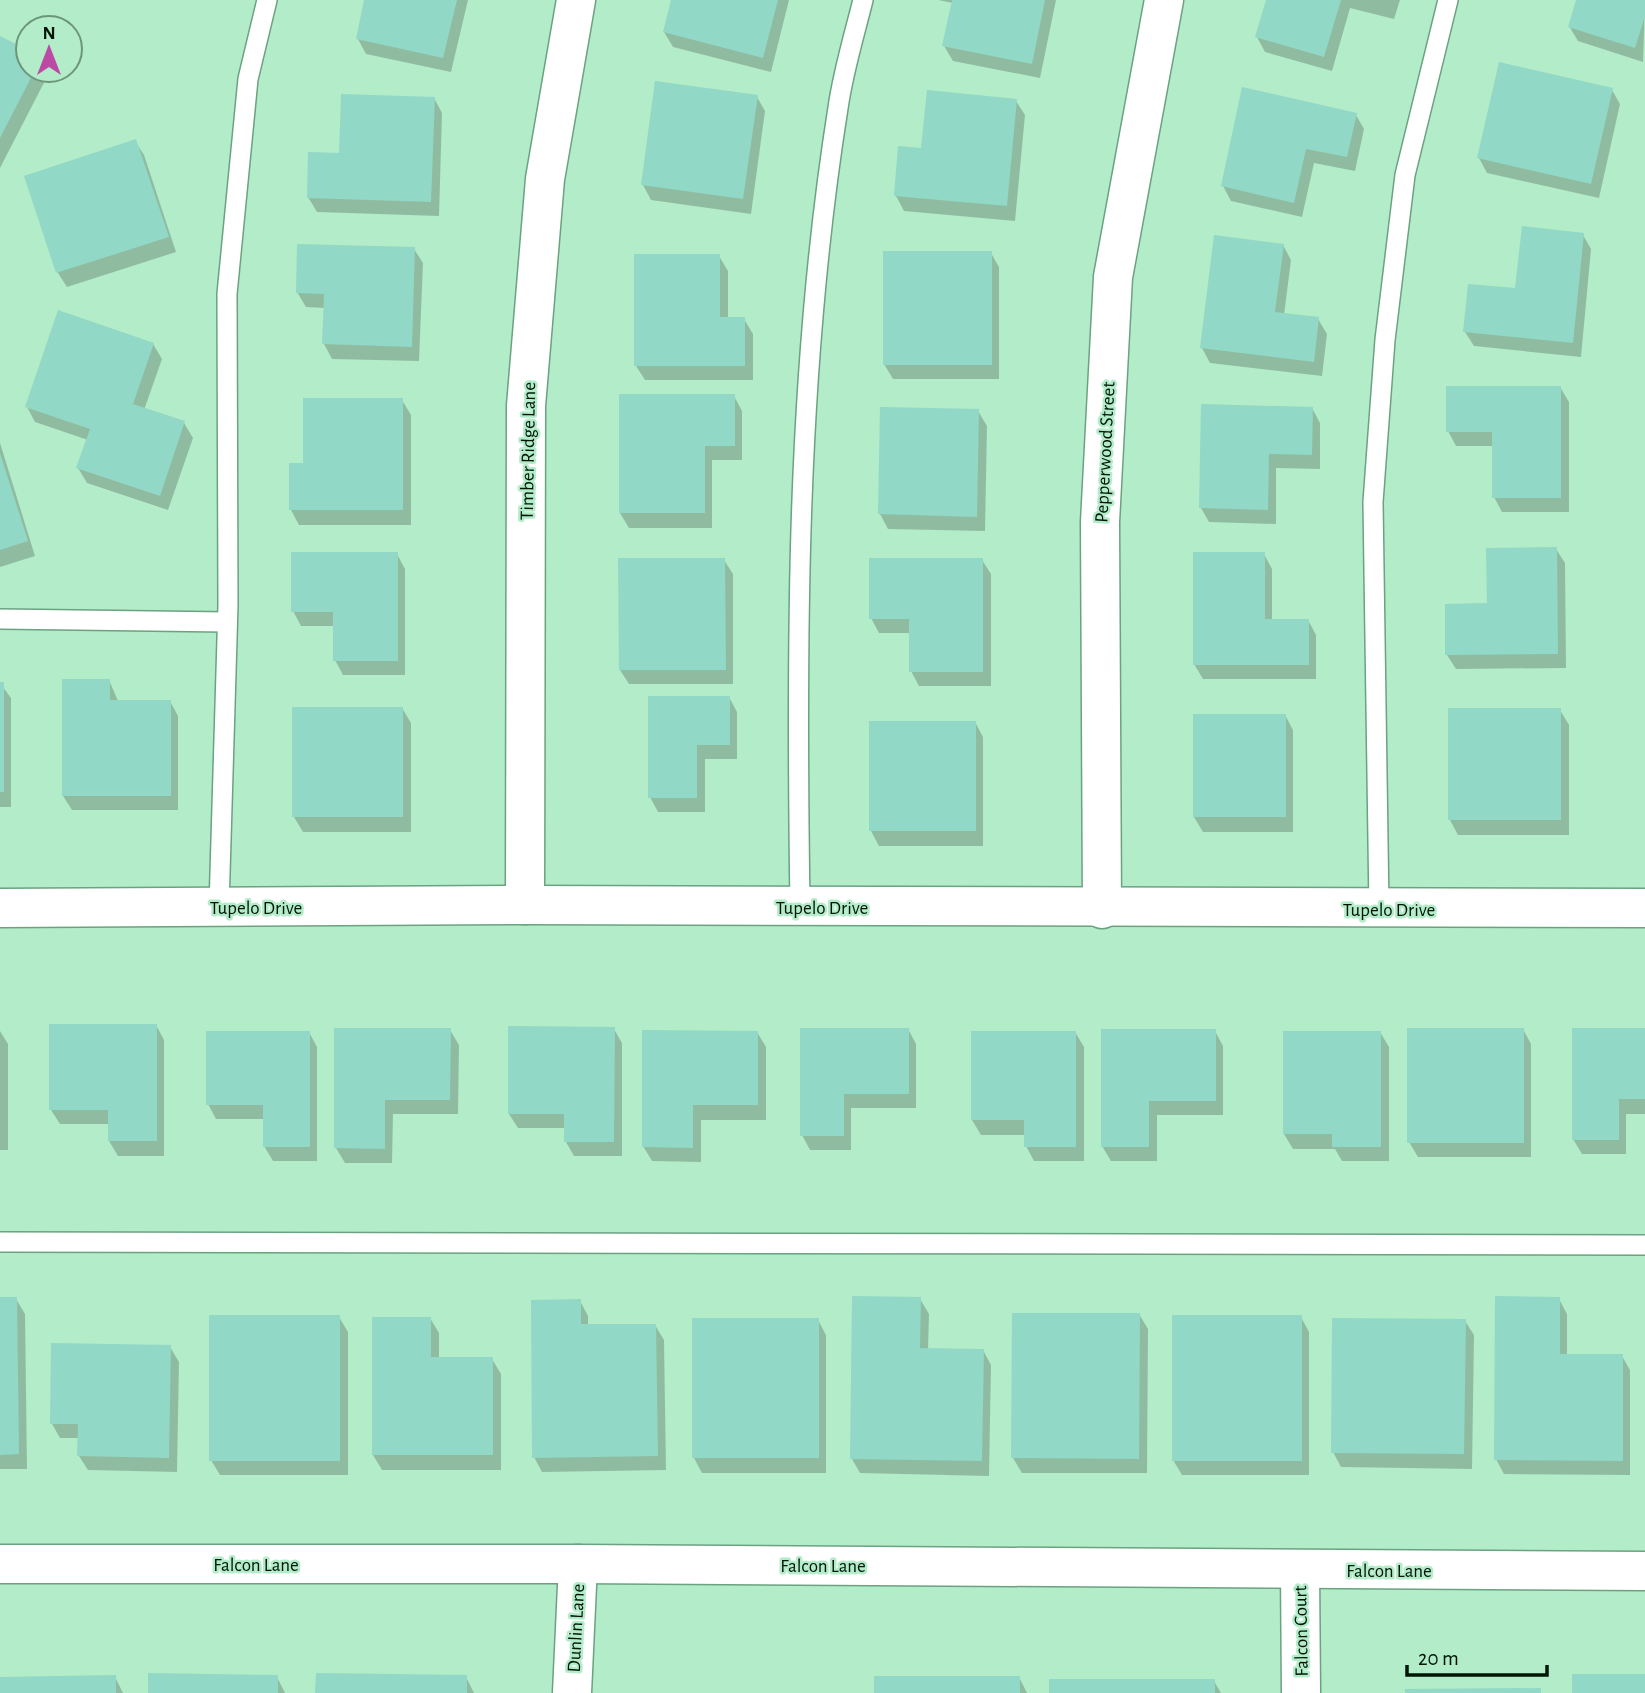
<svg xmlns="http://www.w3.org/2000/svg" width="1645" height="1693" viewBox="0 0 1645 1693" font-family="'Alegreya Sans',sans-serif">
  <rect width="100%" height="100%" fill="#b3ecc8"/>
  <g fill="#0003">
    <path d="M366,0H468L451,72L366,54L358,39Z"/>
    <path d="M673,0H789L771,72L673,47L664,32Z"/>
    <path d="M938,0H1056L1040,78L953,61L944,46L953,3Z"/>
    <path d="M1267,0H1400L1394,19L1350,8L1332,71L1265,52L1257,37Z"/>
    <path d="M1578,0H1645L1643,62L1578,41L1569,26Z"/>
    <path d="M0,38L28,52V70H48L49,73L0,168Z"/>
    <path d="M1612,90L1620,104L1599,198L1487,173L1479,158Z"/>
    <path d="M757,97L765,111L751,214L651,200L643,185Z"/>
    <path d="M434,98L442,113L439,216L317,212L308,197L341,155Z"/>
    <path d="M1016,101L1025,115L1015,221L904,211L896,196L923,150Z"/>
    <path d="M1356,115L1364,129L1355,171L1314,163L1302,217L1231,201L1223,186Z"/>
    <path d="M135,141L144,155L176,252L67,287L58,273L26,177Z"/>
    <path d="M1583,235L1591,249L1581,357L1474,346L1465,332Z"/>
    <path d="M1283,245L1291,260L1284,315L1318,319L1327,334L1322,376L1210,363L1202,348Z"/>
    <path d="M414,249L423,263L419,361L332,359L324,344L325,308L306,307L297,292Z"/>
    <path d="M991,253L999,267V379H893L884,364Z"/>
    <path d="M719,256L728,271V319H744L753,334V380H645L636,366Z"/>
    <path d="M153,344L162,359L144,410L184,423L193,438L168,510L87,483L78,468L88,440L35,422L27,407Z"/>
    <path d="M1560,387L1569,402V512H1502L1494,497V446H1456L1448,431Z"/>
    <path d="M734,396L742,411V460H712V528H629L620,513Z"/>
    <path d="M402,400L411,415V525H299L291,510L305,465Z"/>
    <path d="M1312,408L1320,423V469L1276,468V524L1209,522L1201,508Z"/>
    <path d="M978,411L987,426L985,531L888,529L880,514Z"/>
    <path d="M0,443L35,556L0,567Z"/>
    <path d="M1556,549L1565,563L1566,668L1456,669L1447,655L1489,605Z"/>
    <path d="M397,554L405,569V675H343L335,660V626H301L293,611Z"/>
    <path d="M1264,554L1272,569V620H1308L1316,635V679H1203L1194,664Z"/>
    <path d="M724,560L733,574V684H629L620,670Z"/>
    <path d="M982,560L991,574V686H919L911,671V633H879L871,618Z"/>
    <path d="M109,680L118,701H170L178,716V810H72L63,796Z"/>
    <path d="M0,683L11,698V807H0Z"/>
    <path d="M729,697L737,712V759H705V812H658L650,797Z"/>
    <path d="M402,708L411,723V832H303L294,817Z"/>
    <path d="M1560,710L1569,725V835H1458L1450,820Z"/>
    <path d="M1285,715L1293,730V832H1203L1194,817Z"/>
    <path d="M975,722L983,737V846H879L871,831Z"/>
    <path d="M156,1025L164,1040V1156H118L109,1141V1124H60L51,1110Z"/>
    <path d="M614,1029L622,1043V1156H574L566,1142V1128H518L509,1114Z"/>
    <path d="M908,1029L916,1044V1108H851V1150H810L802,1135Z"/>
    <path d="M1523,1029L1531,1044V1157H1418L1409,1142Z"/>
    <path d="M1645,1029V1114H1626V1154H1582L1573,1139Z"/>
    <path d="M450,1030L459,1045L458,1114H393L392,1163H345L336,1148Z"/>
    <path d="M0,1031L8,1044V1150H0Z"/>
    <path d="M1215,1031L1223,1046V1115H1157V1161H1111L1102,1146Z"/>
    <path d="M309,1032L317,1047V1161H273L264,1146V1119H216L208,1104Z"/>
    <path d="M757,1032L766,1047V1120H701V1162L652,1161L643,1146Z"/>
    <path d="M1075,1032L1084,1047V1161H1034L1026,1146V1135H981L972,1120Z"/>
    <path d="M1380,1032L1389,1047V1161H1342L1335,1149H1293L1284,1134Z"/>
    <path d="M0,1299H16L25,1314L27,1469H0Z"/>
    <path d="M920,1299L929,1314L928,1350H983L991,1365L989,1476L860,1473L852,1459Z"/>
    <path d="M1559,1299L1567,1314V1356H1622L1630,1370V1475L1504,1474L1496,1459Z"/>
    <path d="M580,1301L588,1316V1326L655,1325L664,1340L666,1470L542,1472L534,1457Z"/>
    <path d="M1139,1314L1148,1329L1147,1473H1022L1013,1458Z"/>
    <path d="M339,1317L348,1332V1475H220L211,1460Z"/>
    <path d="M1301,1317L1309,1332V1475H1182L1173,1460Z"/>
    <path d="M430,1318L439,1333V1359H492L501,1374V1470H382L373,1455Z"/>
    <path d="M818,1320L826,1335V1473H702L694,1458Z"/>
    <path d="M1465,1321L1474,1335L1472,1469L1341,1467L1333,1452Z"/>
    <path d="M170,1347L179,1362L177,1472L88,1470L79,1456L80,1438H60L52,1424Z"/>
    <path d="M115,1677L123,1693H0V1679Z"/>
    <path d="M277,1677L285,1693H149Z"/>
    <path d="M466,1677L474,1693H317Z"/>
    <path d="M1019,1677L1027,1693H876Z"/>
    <path d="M1214,1681L1221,1693H1051Z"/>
  </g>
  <g fill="#91d8c6">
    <path d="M364,0H457L443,58L356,39Z"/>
    <path d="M671,0H778L763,58L663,32Z"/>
    <path d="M952,0H1045L1032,64L942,46Z"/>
    <path d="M1266,0H1341L1324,57L1255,37Z"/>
    <path d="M1576,0H1645V16L1635,48L1568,27Z"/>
    <path d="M0,36L28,50V70H35L0,138Z"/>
    <path d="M1499,62L1613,88L1591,184L1477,158Z"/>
    <path d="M655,81L758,95L743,199L641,185Z"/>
    <path d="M1242,87L1357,113L1347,157L1306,149L1294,203L1221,186Z"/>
    <path d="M927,90L1017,99L1007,206L894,196L898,146L921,148Z"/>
    <path d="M341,94L435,97L431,202L307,198L308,152L339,153Z"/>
    <path d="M136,139L169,237L56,273L24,176Z"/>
    <path d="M1522,226L1584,233L1573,343L1463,332L1468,284L1515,288Z"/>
    <path d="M1214,235L1284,244L1275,312L1319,317L1314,362L1200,348Z"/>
    <path d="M297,244L415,247L412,347L322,344L324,294L296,293Z"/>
    <rect x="883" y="251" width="109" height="114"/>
    <path d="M634,254H720V317H745V366H634Z"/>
    <path d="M58,310L154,343L133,404L185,421L160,496L76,468L90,429L25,407Z"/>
    <path d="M1446,386H1561V498H1492V432H1446Z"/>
    <path d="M619,394H735V446H705V513H619Z"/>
    <path d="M303,398H403V510H289V463H303Z"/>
    <path d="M1201,404L1313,407L1312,455L1269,454L1268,510L1199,508Z"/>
    <path d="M880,407L979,409L977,517L878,514Z"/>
    <path d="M0,453L28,541L0,550Z"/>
    <path d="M1557,547L1558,654L1445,655V604L1487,603L1486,548Z"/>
    <path d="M291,552H398V661H333V612H291Z"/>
    <path d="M1193,552H1265V619H1309V665H1193Z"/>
    <path d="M618,558H725L726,670H619Z"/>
    <path d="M869,558H983V672H909V619H869Z"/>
    <path d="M62,679H110V700H171V796H62Z"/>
    <rect x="0" y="682" width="4" height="110"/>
    <path d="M648,696H730V745H697V798H648Z"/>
    <rect x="292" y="707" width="111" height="110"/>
    <rect x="1448" y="708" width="113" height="112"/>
    <rect x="1193" y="714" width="93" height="103"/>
    <rect x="869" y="721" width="107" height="110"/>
    <path d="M49,1024H157V1141H108V1110H49Z"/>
    <path d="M508,1026L615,1027L614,1142H564V1114H508Z"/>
    <path d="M334,1028H451L450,1100H385V1149L334,1148Z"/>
    <path d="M800,1028H909V1094H844V1136H800Z"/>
    <rect x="1407" y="1028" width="117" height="115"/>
    <path d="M1572,1028H1645V1099H1619V1140H1572Z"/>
    <path d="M1101,1029H1216V1101H1149V1147H1101Z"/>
    <path d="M642,1030L758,1031V1105H693V1148L642,1147Z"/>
    <path d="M206,1031H310V1147H263V1105H206Z"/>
    <path d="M971,1031H1076V1147H1024V1120H971Z"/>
    <path d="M1283,1031H1381V1147H1332V1134H1283Z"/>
    <path d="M852,1296L921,1297L920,1348L984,1349L982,1461L850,1459Z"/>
    <path d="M1495,1296L1560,1297V1354H1623V1461L1494,1460Z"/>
    <path d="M0,1297H17L19,1454L0,1455Z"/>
    <path d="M581,1299V1324H656L658,1456L532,1458L531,1300Z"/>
    <path d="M1012,1313H1140L1139,1459L1011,1458Z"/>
    <rect x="209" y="1315" width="131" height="146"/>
    <rect x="1172" y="1315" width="130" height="146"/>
    <path d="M372,1317H431V1357H493V1455H372Z"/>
    <rect x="692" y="1318" width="127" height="140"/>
    <path d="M1332,1318L1466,1319L1464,1454L1331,1453Z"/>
    <path d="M51,1343L171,1345L169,1458L77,1456L78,1424H50Z"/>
    <path d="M148,1673L278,1675V1693H148Z"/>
    <path d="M316,1673L467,1675V1693H315Z"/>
    <rect x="1572" y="1674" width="73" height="19"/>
    <path d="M116,1675V1693H0V1677Z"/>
    <rect x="874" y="1676" width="146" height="17"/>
    <rect x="1049" y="1679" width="166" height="14"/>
    <path d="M1541,1688V1693H1405V1689Z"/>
  </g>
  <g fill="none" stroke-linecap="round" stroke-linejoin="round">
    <defs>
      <g id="lane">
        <path d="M0,619L227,622"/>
        <path d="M219,907L228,605L227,294L248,79L267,0"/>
        <path d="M800,907C796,640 796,372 838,108C843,72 854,36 863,0"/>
        <path d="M1379,909L1373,502L1385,340L1405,175L1448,0"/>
        <path d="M0,1242L1645,1245"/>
      </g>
      <g id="street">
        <path d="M525,905L526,406L545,179L576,0"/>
        <path d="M0,908L525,905L1645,908"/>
        <path d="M1102,909L1100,522L1113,277L1164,0"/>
        <path d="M0,1564H578L1645,1571"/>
        <path d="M1300,1570L1301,1693"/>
        <path d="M572,1693L578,1564"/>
      </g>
    </defs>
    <use href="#lane" stroke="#6ba280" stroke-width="22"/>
    <use href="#street" stroke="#6ba280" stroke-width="41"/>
    <use href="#lane" stroke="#fff" stroke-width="19"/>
    <use href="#street" stroke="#fff" stroke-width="38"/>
  </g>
  <g text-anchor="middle" stroke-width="5" stroke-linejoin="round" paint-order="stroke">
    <g font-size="19" fill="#011408" stroke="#b3ecc8">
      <text transform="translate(527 451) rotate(-89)" y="7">Timber Ridge Lane</text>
      <text transform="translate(1104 452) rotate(-87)" y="7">Pepperwood Street</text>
      <text x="256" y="914">Tupelo Drive</text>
      <text x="822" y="914">Tupelo Drive</text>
      <text x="1389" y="916">Tupelo Drive</text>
      <text x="256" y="1571">Falcon Lane</text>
      <text x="823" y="1572">Falcon Lane</text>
      <text x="1389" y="1577">Falcon Lane</text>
      <text transform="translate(575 1628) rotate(-87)" y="7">Dunlin Lane</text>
      <text transform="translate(1300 1631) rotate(-91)" y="7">Falcon Court</text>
    </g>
  </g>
  <g transform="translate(49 49)"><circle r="33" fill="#b3ecc8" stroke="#6c967b" stroke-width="2"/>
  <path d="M0-5L12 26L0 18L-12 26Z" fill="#bc49a3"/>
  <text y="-10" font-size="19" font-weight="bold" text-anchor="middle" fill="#011408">N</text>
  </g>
  <path d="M1407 1665v10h140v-10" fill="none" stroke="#011408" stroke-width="3.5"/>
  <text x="1418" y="1665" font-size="21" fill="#011408" stroke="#b3ecc8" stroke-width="5" paint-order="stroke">20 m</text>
</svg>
